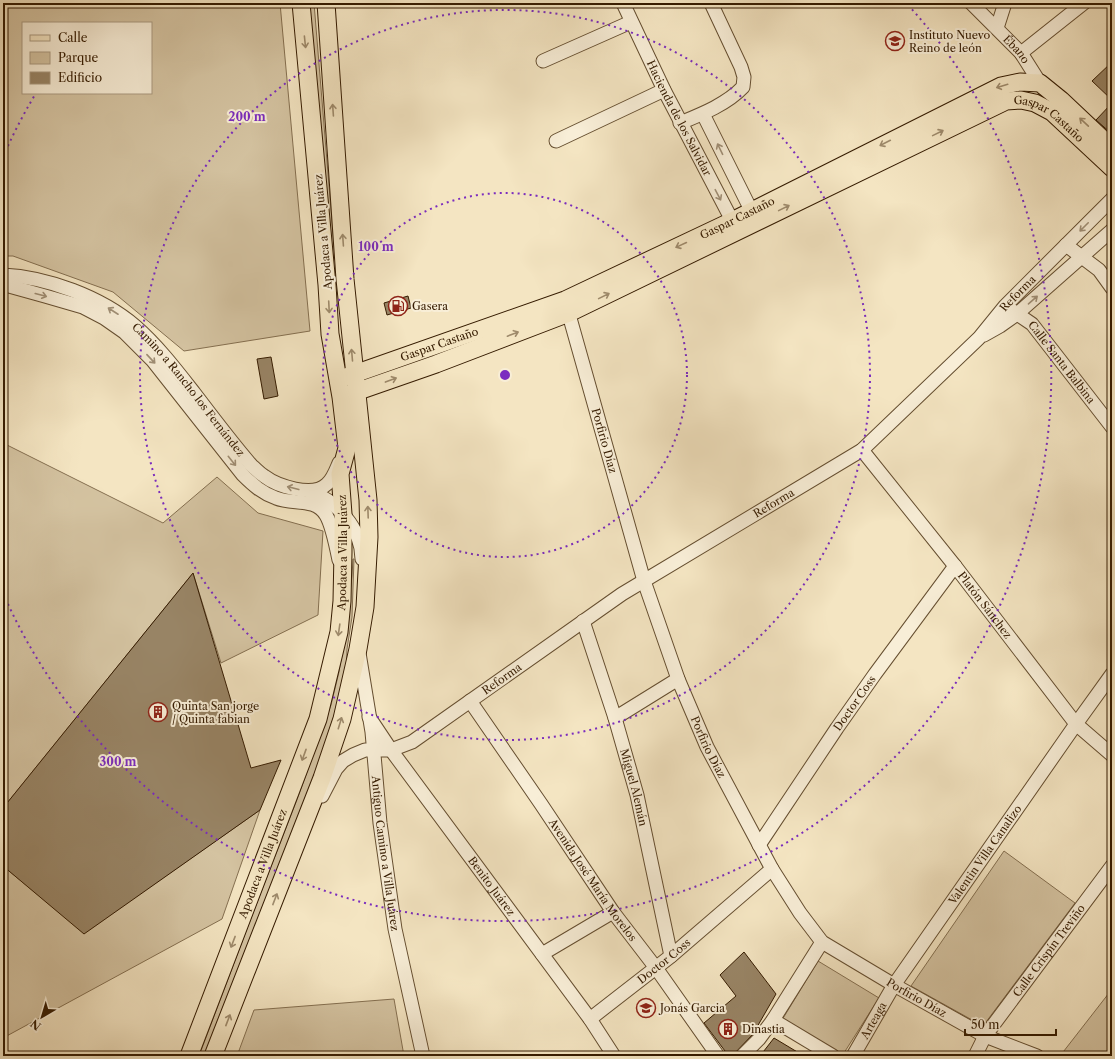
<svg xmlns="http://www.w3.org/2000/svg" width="1115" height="1059" viewBox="0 0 1115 1059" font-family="'Libre Caslon Text',serif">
  <rect width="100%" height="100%" fill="#f4e5c2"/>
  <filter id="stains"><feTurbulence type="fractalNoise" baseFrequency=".005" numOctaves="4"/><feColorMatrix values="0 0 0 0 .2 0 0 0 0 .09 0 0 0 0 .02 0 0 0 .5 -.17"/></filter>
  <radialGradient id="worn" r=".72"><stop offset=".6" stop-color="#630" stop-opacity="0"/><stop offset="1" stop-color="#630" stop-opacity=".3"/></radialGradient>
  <g fill="#d4c3a1" stroke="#846f50" fill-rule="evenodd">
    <path d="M3,3H280L310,331L184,351L113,292L13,256H3ZM23,23H151V93H23Z"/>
    <path d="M305,3H314L335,259H334L329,236Z"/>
    <path d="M3,443L163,523L217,477L258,513L323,531L318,615L221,663L193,573L3,808Z"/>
    <path d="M353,559H354L352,617L347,649L346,674L331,726L322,756L206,1056H199L251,918L298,797L331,705L339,672L343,647L352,576Z"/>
    <path d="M260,810L222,919L3,1038V866L84,933Z"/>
    <path d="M1004,851L1075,903L983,1026L911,986Z"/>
    <path d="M818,961L879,998L842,1056L782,1020Z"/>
    <path d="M1109,993L1112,995V1056H1060Z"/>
    <path d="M394,999L404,1056H237L254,1010Z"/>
  </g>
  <g fill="#988465" stroke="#351b00">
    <path d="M1112,62V100L1092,81Z"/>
    <path d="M1112,103V134L1096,120Z"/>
    <path d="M408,296L411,308L387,315L384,303Z"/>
    <path d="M271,357L278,396L264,399L257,359Z"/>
    <path d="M193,573L251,768L281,760L260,810L84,934L3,866V808Z"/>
    <path d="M744,952L776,994L753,1034L735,1053L730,1056H726L725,1051L704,1023L736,996L720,975Z"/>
    <path d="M774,1038L804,1056H760Z"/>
  </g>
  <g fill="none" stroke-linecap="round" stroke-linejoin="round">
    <defs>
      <g id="minor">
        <path id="s1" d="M623,3L664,90L736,228"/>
        <path id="s2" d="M971,3L1021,53L1040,83"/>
        <path d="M997,28L1005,3"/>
        <path d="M1021,53L1084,3"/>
        <path d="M543,61L631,22"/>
        <path d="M703,114L751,210L757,219"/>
        <path d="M680,123C702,114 727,104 743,87L744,77L741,67L711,3"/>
        <path d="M556,141L664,90"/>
        <path d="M1066,245L1099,270L1112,288"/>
        <path id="s3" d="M3,275C47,277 101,297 135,326C158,346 177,371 195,394C214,419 232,443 252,466C256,469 259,473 264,476C277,486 313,498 327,484C333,479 336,470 339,463"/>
        <path d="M3,286H9L45,296L83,307L104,318L124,332L153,361L243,475C253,485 262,493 276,498C293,505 315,497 326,515C331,523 337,550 339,560"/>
        <path id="s4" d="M566,304L644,581L678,679L707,747L772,869L800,913L822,942L894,985L985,1036L1037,1056"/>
        <path id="s5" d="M1010,309L1032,324L1112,427"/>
        <path d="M984,335L1000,326L1017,314L1112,230"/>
        <path id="s6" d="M862,450L955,566L1076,724L1112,755"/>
        <path d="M309,491C336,500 362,529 362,559"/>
        <path id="s7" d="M583,621L615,718L637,795L671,956"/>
        <path id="s8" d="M359,653L372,732L380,823L395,929L423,1056"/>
        <path id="s9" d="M470,701L541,804L613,912L656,968L718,1056"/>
        <path id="s10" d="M369,717L391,750L590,1019L614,1056"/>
        <path d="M615,718L678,679"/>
        <path id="s11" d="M322,796L336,769L343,761L353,755L365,750H391L412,742L622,594L862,450L979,338L1005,306L1112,199"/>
        <path id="s12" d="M759,845L837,728L875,674L955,566"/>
        <path d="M542,954L613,912"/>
        <path id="s13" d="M590,1019L671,956L772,869"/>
        <path d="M773,1020L833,1056"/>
        <path d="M742,1056L759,1039L773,1020L822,942"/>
        <path id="s14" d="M853,1056L894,985L1076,724L1112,674"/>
        <path id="s15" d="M975,1056L985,1036L1112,866"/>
      </g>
      <g id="major">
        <path id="s16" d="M343,378L565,300L732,221L1001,86L1020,82L1040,83L1061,100L1112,148"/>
        <path id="s17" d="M347,395L436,364L569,313L1006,101L1021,100L1035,103L1052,112L1112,168"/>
        <path id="s18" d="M189,1056L318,719L339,632L342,601L343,552V514L340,474L347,448L341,397L330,334L327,285L301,3"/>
        <path d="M213,1056L322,778L342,719L358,649L365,607L369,537L368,500L345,279L326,3"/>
      </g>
    </defs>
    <use href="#minor" stroke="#654e30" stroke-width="15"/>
    <use href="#major" stroke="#351b00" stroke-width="19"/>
    <use href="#minor" stroke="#f8eed7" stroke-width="13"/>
    <use href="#major" stroke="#f4e5c2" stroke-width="17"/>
  </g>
  <defs><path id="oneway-shaft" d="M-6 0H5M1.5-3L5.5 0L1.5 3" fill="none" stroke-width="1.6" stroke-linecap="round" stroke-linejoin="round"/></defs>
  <g stroke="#9e8a6b">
    <use href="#oneway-shaft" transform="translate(305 42) rotate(84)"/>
    <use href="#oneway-shaft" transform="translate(1002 86) rotate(163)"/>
    <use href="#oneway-shaft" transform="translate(333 110) rotate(-94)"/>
    <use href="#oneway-shaft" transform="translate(1084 122) rotate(-137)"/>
    <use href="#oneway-shaft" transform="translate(938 133) rotate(-26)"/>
    <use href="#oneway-shaft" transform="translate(885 143) rotate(153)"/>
    <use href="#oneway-shaft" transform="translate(784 208) rotate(-26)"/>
    <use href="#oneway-shaft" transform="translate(343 240) rotate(-94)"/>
    <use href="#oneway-shaft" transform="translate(681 245) rotate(155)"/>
    <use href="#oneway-shaft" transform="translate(604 296) rotate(-26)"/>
    <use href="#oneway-shaft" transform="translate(329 307) rotate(87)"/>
    <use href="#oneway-shaft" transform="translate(513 334) rotate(-21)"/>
    <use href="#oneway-shaft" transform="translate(352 355) rotate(-95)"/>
    <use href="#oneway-shaft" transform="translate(391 380) rotate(-20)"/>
    <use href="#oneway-shaft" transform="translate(368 512) rotate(-92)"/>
    <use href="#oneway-shaft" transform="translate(339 630) rotate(98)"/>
    <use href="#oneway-shaft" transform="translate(340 723) rotate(-73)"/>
    <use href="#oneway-shaft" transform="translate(304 755) rotate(110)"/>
    <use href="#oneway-shaft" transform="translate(275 899) rotate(-69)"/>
    <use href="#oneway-shaft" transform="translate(233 942) rotate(111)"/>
    <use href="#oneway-shaft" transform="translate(228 1020) rotate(-69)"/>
  </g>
  <g stroke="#a08f76">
    <use href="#oneway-shaft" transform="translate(720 149) rotate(-116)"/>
    <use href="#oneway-shaft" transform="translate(718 195) rotate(62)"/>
    <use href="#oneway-shaft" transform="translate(1084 227) rotate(135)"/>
    <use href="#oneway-shaft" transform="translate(41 295) rotate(15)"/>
    <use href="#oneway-shaft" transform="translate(1033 300) rotate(-41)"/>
    <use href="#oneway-shaft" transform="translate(113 311) rotate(-147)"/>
    <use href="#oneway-shaft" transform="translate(151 359) rotate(47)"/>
    <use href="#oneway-shaft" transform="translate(232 461) rotate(51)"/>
    <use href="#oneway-shaft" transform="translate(293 488) rotate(-166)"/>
  </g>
  <g fill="none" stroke="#7b2cbf" stroke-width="2" stroke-dasharray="2 4">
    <circle cx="505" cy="375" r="182"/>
    <circle cx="505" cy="375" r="365"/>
    <path d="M3 157A547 547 0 0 1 36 93M908 5A547 547 0 1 1 3 593"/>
  </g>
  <defs>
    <symbol id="school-ring" viewBox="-11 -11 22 22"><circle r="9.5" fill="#f8eed7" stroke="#8f2418" stroke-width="1.5"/><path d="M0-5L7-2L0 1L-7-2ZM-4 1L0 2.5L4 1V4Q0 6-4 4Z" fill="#8f2418"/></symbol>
    <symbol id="fuel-ring" viewBox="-11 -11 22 22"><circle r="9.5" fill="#f8eed7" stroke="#8f2418" stroke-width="1.5"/><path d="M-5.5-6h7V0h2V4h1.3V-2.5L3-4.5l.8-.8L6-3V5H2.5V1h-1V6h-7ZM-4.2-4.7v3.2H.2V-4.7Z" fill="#8f2418"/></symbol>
    <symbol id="building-ring" viewBox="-11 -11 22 22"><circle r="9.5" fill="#f8eed7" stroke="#8f2418" stroke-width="1.5"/><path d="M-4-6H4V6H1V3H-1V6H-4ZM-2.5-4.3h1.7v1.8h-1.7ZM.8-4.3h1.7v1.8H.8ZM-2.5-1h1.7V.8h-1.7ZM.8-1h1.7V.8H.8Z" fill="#8f2418"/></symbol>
  </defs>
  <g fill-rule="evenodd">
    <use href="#school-ring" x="884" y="30" width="22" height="22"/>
    <use href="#fuel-ring" x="387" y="295" width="22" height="22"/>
    <use href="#building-ring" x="147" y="701" width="22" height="22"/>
    <use href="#school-ring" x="635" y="997" width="22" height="22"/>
    <use href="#building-ring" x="717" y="1018" width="22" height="22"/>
  </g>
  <g text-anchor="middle" stroke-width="4" stroke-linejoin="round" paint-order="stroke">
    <g font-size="11" fill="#351b00" stroke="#f8eed7" text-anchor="start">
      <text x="909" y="39">Instituto Nuevo<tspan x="909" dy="13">Reino de león</tspan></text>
      <text x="412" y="310">Gasera</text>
      <text x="172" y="710">Quinta San jorge<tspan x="172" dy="13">/ Quinta fabian</tspan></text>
      <text x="660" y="1012">Jonás Garcia</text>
      <text x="742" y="1033">Dinastia</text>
    </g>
    <g font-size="11" fill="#351b00" stroke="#f8eed7">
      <text dy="4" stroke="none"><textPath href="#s2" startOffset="65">Ébano</textPath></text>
      <text dy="4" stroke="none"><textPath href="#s1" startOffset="128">Hacienda de los Salvidar</textPath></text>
      <text dy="4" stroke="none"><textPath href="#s17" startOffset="771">Gaspar Castaño</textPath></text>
      <text dy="4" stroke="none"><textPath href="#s16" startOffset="426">Gaspar Castaño</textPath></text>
      <text transform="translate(323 232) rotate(-95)" y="4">Apodaca a Villa Juárez</text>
      <text dy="4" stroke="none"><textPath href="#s11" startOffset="872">Reforma</textPath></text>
      <text dy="4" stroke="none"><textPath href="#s16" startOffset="102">Gaspar Castaño</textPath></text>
      <text dy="4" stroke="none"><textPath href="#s5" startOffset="75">Calle Santa Balbina</textPath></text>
      <text dy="4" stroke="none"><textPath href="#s3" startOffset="227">Camino a Rancho los Fernández</textPath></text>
      <text dy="4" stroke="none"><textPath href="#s4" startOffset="142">Porfirio Díaz</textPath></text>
      <text dy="4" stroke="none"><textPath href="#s11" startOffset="548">Reforma</textPath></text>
      <text dy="4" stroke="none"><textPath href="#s18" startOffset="530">Apodaca a Villa Juárez</textPath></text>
      <text dy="4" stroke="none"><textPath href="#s6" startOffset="198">Platón Sánchez</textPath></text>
      <text dy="4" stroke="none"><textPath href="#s11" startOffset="224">Reforma</textPath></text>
      <text dy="4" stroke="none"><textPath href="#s12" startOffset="171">Doctor Coss</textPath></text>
      <text dy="4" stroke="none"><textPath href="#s4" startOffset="466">Porfirio Díaz</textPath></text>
      <text dy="4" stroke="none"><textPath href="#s7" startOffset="174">Miguel Alemán</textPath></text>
      <text dy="4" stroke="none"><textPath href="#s8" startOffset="202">Antiguo Camino a Villa Juárez</textPath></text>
      <text dy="4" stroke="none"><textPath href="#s14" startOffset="241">Valentin Villa Canalizo</textPath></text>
      <text dy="4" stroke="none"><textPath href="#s18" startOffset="206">Apodaca a Villa Juárez</textPath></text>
      <text dy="4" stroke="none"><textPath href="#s9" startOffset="217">Avenida José María Morelos</textPath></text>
      <text dy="4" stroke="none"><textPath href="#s10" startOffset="209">Benito Juárez</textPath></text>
      <text dy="4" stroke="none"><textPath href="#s15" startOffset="129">Calle Crispín Treviño</textPath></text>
      <text dy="4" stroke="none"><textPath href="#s13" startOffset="94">Doctor Coss</textPath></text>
      <text dy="4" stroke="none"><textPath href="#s4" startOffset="802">Porfirio Díaz</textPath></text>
      <text dy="4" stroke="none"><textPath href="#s14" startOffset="41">Arteaga</textPath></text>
    </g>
  </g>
  <circle cx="505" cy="375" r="6" fill="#7b2cbf" stroke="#f8eed7" stroke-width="2"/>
  <g font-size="12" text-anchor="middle" font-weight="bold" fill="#7b2cbf" stroke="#f8eed7" stroke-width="4" stroke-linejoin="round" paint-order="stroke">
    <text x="247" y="121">200 m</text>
    <text x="376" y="251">100 m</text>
    <text x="118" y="766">300 m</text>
  </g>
  <rect width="1115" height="1059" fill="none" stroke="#f4e5c2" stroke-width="16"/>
  <rect x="4" y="4" width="1107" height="1051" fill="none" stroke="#351b00" stroke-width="2"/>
  <rect x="8" y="8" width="1099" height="1043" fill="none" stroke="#351b00"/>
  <rect x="22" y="22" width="130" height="72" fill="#f8eed7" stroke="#aa9a81"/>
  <rect x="30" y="35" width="20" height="6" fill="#f4e5c2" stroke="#aa9a81"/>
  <text x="58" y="42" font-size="12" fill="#351b00">Calle</text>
  <rect x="30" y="52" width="20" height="12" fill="#d4c3a1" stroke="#aa9a81"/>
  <text x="58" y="62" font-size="12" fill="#351b00">Parque</text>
  <rect x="30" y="72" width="20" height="12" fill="#988465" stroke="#aa9a81"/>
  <text x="58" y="82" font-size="12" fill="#351b00">Edificio</text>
  <g transform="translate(42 1017) rotate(218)" stroke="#f8eed7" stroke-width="3" paint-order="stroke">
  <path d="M0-3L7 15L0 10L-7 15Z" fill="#351b00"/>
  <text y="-6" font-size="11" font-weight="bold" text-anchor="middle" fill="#351b00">N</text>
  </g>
  <path d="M965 1029v6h91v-6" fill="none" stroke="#351b00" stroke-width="2"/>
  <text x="971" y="1029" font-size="12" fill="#351b00" stroke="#f8eed7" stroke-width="3" paint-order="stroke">50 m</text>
  <rect width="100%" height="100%" filter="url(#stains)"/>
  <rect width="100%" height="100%" fill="url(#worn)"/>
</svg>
